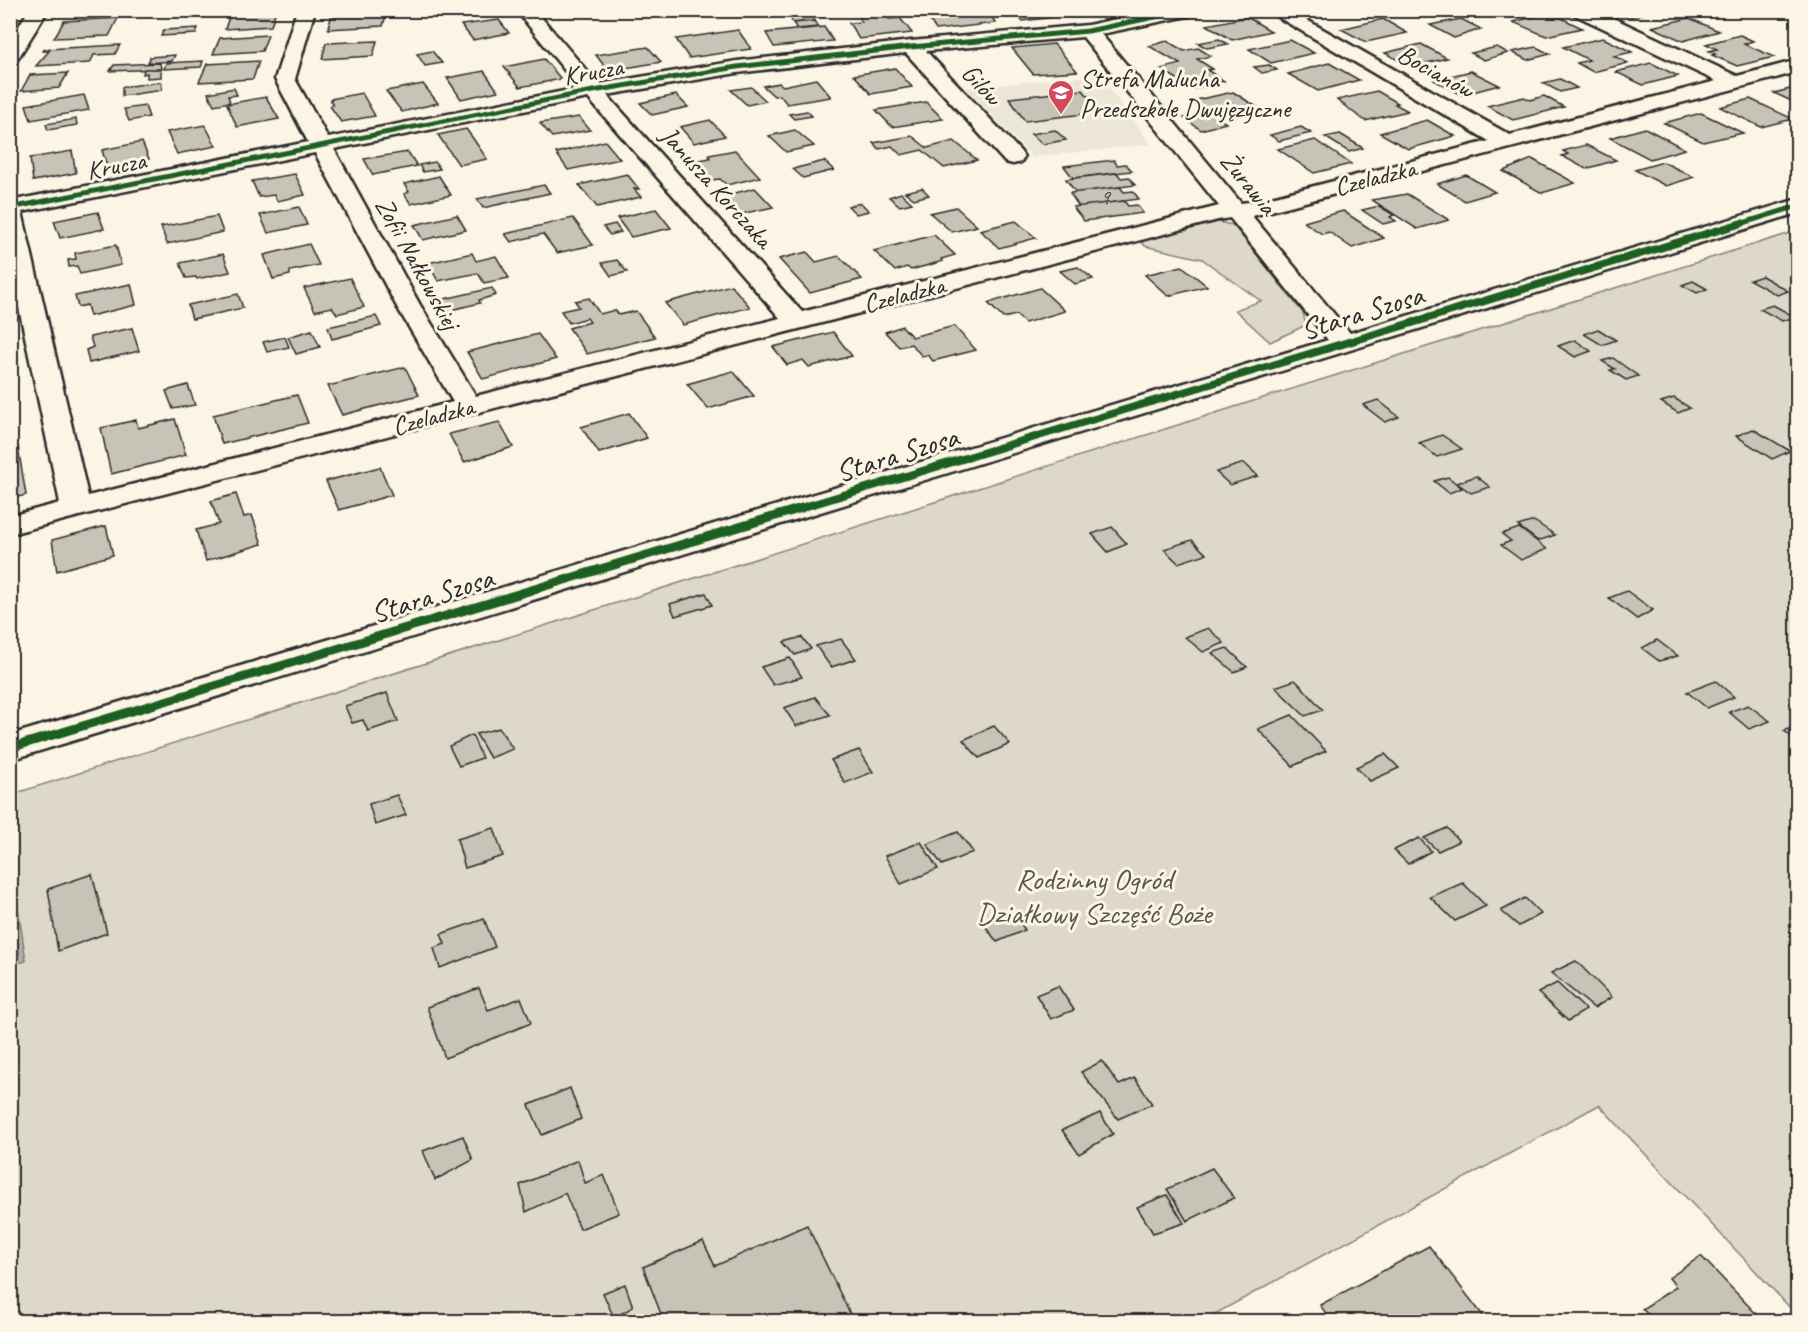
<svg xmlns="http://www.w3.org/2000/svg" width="1808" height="1332" viewBox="0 0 1808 1332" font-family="Caveat,sans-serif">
  <rect width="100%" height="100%" fill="#fcf5e5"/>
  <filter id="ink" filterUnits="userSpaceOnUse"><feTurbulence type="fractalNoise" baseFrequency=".0167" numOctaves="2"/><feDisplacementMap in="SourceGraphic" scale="12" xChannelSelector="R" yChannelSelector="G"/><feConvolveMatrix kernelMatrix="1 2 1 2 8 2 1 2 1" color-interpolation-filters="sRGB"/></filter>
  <g filter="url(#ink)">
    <path fill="#ece6d7" d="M1099,75L1151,144L1032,157L965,88Z"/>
    <g fill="#ded8ca" stroke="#84827a" stroke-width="1.5">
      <path d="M1218,222L1233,225L1303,313L1306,325L1270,342L1235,310L1261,301L1202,259L1145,246L1141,241Z"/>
      <path d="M1797,231V1315L1599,1105L1202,1321H11L10,795L1244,404Z"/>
    </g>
    <path fill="#b4b0a5" stroke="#7d7b74" stroke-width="1.5" d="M11,861L26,961L11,965H10Z"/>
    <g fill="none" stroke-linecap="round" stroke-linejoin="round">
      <path stroke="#62605c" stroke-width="2" d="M10,893L19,954L10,959"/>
    </g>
    <g fill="#c8c3b7" stroke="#2b2b2b" stroke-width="1.5">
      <path d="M276,10L271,26L225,29L231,11Z"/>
      <path d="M809,10L815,21L793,23L787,12Z"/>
      <path d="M923,10H986L996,23L936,30Z"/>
      <path d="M1013,10H1070L1074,15L1022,21Z"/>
      <path d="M1309,10H1344L1319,16Z"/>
      <path d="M1617,10H1657L1631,17Z"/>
      <path d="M387,11L383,26L328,29L332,14Z"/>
      <path d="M1551,13L1582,28L1546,36L1513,22Z"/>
      <path d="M886,14L889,19L900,18L912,33L859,39L849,23L862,22L859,17Z"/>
      <path d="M1247,17L1271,31L1232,40L1207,25Z"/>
      <path d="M118,18L109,36L54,38L64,21Z"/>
      <path d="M1689,18L1719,31L1683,41L1652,27Z"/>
      <path d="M1383,19L1407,33L1366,42L1341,29Z"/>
      <path d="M1461,19L1481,29L1454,38L1430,25Z"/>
      <path d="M499,20L509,33L473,40L461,25Z"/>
      <path d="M815,21L819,27L797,29L793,23Z"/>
      <path d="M824,27L833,41L774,47L766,33Z"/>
      <path d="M198,28L196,34L161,36L164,30Z"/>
      <path d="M738,30L751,49L689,58L676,39Z"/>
      <path d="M268,35L262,51L213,54L220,38Z"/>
      <path d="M1740,35L1753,41L1744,44L1774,57L1737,66L1712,55L1715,54L1709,51L1717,49L1706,44Z"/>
      <path d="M1603,38L1632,52L1614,56L1628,63L1593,72L1577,63L1589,60L1563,47Z"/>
      <path d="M1219,39L1228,44L1207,48L1198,43Z"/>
      <path d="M1290,40L1314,53L1271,63L1249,49Z"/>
      <path d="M377,41L373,56L322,59L326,43Z"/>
      <path d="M1167,41L1184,51L1198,48L1211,56L1197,59L1213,69L1207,70L1224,81L1189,90L1173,80L1177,79L1161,69L1180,64L1149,46Z"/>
      <path d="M1054,44L1077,71L1033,74L1012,48Z"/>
      <path d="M1421,44L1447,58L1411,67L1385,53Z"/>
      <path d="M120,45L115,54L94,55L90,63L36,66L49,51H43L45,49Z"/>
      <path d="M648,47L661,62L608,71L596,55Z"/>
      <path d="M1497,47L1508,53L1484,60L1471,53Z"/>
      <path d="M1536,47L1550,54L1527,60L1512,52Z"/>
      <path d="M432,51L442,63L425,66L417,54Z"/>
      <path d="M175,55L172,61L148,63L150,57Z"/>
      <path d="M544,59L561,79L520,87L504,67Z"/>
      <path d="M203,61L201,67L164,69L166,63Z"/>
      <path d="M259,61L253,79L199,82L207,64Z"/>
      <path d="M160,63L161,69L110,71L114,65Z"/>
      <path d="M1329,63L1359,80L1318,91L1288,74Z"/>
      <path d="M1651,63L1678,76L1643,85L1616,72Z"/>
      <path d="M1269,65L1277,70L1262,73L1254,67Z"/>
      <path d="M895,68L912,87L871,94L854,75Z"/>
      <path d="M144,69H161V77L147,78V73L143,74Z"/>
      <path d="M484,71L498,91L461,99L447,78Z"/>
      <path d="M1471,71L1499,85L1462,95L1434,80Z"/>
      <path d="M68,73L59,88L21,91L30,75Z"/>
      <path d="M816,79L831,97L787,104L780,95L774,96L763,86L779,83L783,86Z"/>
      <path d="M1560,79L1577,88L1560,92L1543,83Z"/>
      <path d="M161,82L162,90L122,96V87Z"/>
      <path d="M423,84L438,103L402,112L386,91Z"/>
      <path d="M751,87L766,101L747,105L731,90Z"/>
      <path d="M1798,87V104L1774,93Z"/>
      <path d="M234,88L237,95L228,96L230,102L214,105L208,93Z"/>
      <path d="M1083,90L1101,112L1025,121L1009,98Z"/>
      <path d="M1377,91L1398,103L1395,104L1408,111L1365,121L1337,100Z"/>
      <path d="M1233,92L1260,109L1218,118L1226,123L1201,130L1184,118L1207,112L1192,101Z"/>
      <path d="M362,93L375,116L341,122L330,106L333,105L330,99Z"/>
      <path d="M84,95L89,110L31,120L26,105Z"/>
      <path d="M676,95L688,107L652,115L640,103Z"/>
      <path d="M1544,96L1564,107L1513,120L1487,106L1524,97L1530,100Z"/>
      <path d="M266,97L279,119L237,127L227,104Z"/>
      <path d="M1750,99L1793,119L1761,127L1720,107Z"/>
      <path d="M926,102L943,119L892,127L876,110Z"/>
      <path d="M145,106L149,117L129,121L124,109Z"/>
      <path d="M807,111L812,116L794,119L789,114Z"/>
      <path d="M1701,113L1743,133L1703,142L1664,123Z"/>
      <path d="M579,117L590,130L552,137L540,123Z"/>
      <path d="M76,119L77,125L48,130L46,124Z"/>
      <path d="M710,120L725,136L694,143L680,127Z"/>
      <path d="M1427,120L1455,136L1408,149L1380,133Z"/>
      <path d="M205,125L216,146L177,154L167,132Z"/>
      <path d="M1301,127L1311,133L1279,141L1270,135Z"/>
      <path d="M1645,128L1685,149L1650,159L1610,138Z"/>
      <path d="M466,129L472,137L487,159L459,165L438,135Z"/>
      <path d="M795,130L814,146L786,152L769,136Z"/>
      <path d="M1055,130L1066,140L1043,144L1031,134Z"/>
      <path d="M1340,134L1363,148L1349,152L1325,137Z"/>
      <path d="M912,136L927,148L954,141L977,160L944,168L922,150L901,155L892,146L879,149L873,143Z"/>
      <path d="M1315,140L1351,164L1314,173L1278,149Z"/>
      <path d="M605,141L620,159L568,170L556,153Z"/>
      <path d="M142,142L149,159L107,167L102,150Z"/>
      <path d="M1586,145L1616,160L1586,169L1562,156L1568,154L1563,151Z"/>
      <path d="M735,150L760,177L727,185L720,179L711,180L694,161L710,158L709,155Z"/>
      <path d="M72,151L76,173L33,181L30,158Z"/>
      <path d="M408,152L417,166L373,175L364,159Z"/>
      <path d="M1532,159L1575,183L1542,193L1503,171Z"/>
      <path d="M1114,160L1117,165L1126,164L1132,171L1073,178L1064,166Z"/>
      <path d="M824,161L834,170L803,178L793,169Z"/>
      <path d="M435,162L440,169L423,172L419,165Z"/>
      <path d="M1663,162L1694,177L1666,186L1635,170Z"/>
      <path d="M1117,173L1121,178L1129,177L1135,185L1076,193L1066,179Z"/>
      <path d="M295,174L305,195L277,201L274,195L259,197L252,181Z"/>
      <path d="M627,174L639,189H634L641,197L597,207L579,185Z"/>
      <path d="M1466,175L1495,192L1465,201L1437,184Z"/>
      <path d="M439,176L451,195L411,204L404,194L409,192L404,184Z"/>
      <path d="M544,185L550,193L483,208L477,199Z"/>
      <path d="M1120,187L1124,192L1133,191L1139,199L1079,207L1070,193Z"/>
      <path d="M755,188L773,207L741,214L723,196Z"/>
      <path d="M922,188L929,195L914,199L905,192Z"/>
      <path d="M901,193L912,203L900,206L889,197Z"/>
      <path d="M1407,194L1449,220L1417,229L1372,200Z"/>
      <path d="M1124,201L1128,206L1137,205L1143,213L1084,221L1073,207Z"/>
      <path d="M861,203L869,211L856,214L848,206Z"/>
      <path d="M1379,206L1394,215L1390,217L1396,221L1383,224L1362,210Z"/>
      <path d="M299,207L307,225L268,233L260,215Z"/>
      <path d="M956,207L977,226L952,232L930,213Z"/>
      <path d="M656,209L671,228L631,237L617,218Z"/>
      <path d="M1343,211L1384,238L1352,248L1329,232L1322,234L1304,222Z"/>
      <path d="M98,212L104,229L60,238L54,221Z"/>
      <path d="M457,215L466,230L423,240L414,225Z"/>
      <path d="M217,216L223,232L167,244L161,227Z"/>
      <path d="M573,218L593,245L557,253L543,234L511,242L505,234Z"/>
      <path d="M1016,221L1036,238L999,248L980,230Z"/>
      <path d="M615,224L621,232L610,235L603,227Z"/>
      <path d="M934,235L955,255L941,259L943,261L911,270L907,267L895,271L874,251Z"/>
      <path d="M309,244L319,265L290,271V275L273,279L264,255Z"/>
      <path d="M116,245L121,265L80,274L77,266L69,267L68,260L76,259L75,253Z"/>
      <path d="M807,252L816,262L839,256L862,279L810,293L779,259Z"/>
      <path d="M472,253L476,261L496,256L509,278L484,283L478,273L438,281L428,263Z"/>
      <path d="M223,254L230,272L197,279L196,277L186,278L180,263Z"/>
      <path d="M617,260L627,272L611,276L602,263Z"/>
      <path d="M1182,266L1207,286L1168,296L1145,275Z"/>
      <path d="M1078,267L1093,279L1075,284L1060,271Z"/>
      <path d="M1762,276L1788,291L1777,295L1750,280Z"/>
      <path d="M350,278L364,307L337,314L332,307L315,311L304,288Z"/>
      <path d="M1693,281L1707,289L1697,293L1682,285Z"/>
      <path d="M131,284L136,305L90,316L87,305L78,307L75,296Z"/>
      <path d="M731,285L750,307L683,325L665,303Z"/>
      <path d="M492,288L496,295L479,300L480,303L447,311L440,300Z"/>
      <path d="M1040,288L1065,311L1025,323L1016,315L1003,318L988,303Z"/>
      <path d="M238,294L243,308L192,319L188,305Z"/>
      <path d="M589,298L600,314L615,310L619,315L636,311L655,337L587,354L569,328L590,322L587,318L569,323L561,311L579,307L575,301Z"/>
      <path d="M1773,305L1795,317L1782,321L1760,309Z"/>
      <path d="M376,316L381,326L332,339L328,327Z"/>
      <path d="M902,326L912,337L954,326L976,350L933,361L928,355L922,356L911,344L899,347L885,332Z"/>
      <path d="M132,328L139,351L89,363L86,350L93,347L90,337Z"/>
      <path d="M1598,329L1616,340L1602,345L1584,334Z"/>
      <path d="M312,330L320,347L296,354L288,337Z"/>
      <path d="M833,332L852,356L809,367L803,360L787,365L773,347Z"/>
      <path d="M538,334L556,359L483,379L467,352Z"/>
      <path d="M285,337L289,347L267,352L263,342Z"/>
      <path d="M1575,340L1591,351L1575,357L1558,346Z"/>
      <path d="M1613,358L1638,376L1626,380L1610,370L1615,369L1602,361Z"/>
      <path d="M405,367L419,395L342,415L328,386Z"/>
      <path d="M733,371L754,396L708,409L687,384Z"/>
      <path d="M188,385L195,405L173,409L166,391Z"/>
      <path d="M297,395L308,423L222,444L213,415Z"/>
      <path d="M1674,398L1690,408L1678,413L1661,402Z"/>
      <path d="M1378,400L1399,417L1385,422L1363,405Z"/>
      <path d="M629,413L647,438L599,453L581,427Z"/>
      <path d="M175,419L186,455L111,474L101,428L136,420L138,428Z"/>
      <path d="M499,422L513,447L464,462L449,434Z"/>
      <path d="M1753,429L1790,451L1772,459L1736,436Z"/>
      <path d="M1442,435L1462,449L1437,457L1419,443Z"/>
      <path d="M18,447L26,495L10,499V449Z"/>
      <path d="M1244,463L1258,476L1230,485L1216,472Z"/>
      <path d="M380,467L392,495L339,510L326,481Z"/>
      <path d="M1476,476L1490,487L1471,493L1457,483Z"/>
      <path d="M1448,477L1462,488L1449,493L1434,481Z"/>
      <path d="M236,494L244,517L252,515L262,544L206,561L196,530L219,524L211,501Z"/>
      <path d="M1534,521L1555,535L1538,541L1518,526Z"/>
      <path d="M106,526L113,555L57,571L52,540Z"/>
      <path d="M1112,527L1127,544L1108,552L1092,534Z"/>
      <path d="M1519,528L1547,549L1521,560L1501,545L1511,541L1502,534Z"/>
      <path d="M1192,540L1206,554L1178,563L1164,549Z"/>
      <path d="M1627,591L1653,610L1637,619L1609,598Z"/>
      <path d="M706,593L712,605L675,616L670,604Z"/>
      <path d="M1208,628L1224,643L1203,652L1185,637Z"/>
      <path d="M802,637L811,649L795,655L784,642Z"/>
      <path d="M841,639L856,659L831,667L816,646Z"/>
      <path d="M1657,640L1678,656L1659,661L1642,648Z"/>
      <path d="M1227,648L1247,667L1234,672L1212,653Z"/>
      <path d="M790,658L802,677L773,685L761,667Z"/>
      <path d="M1295,680L1303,688L1323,710L1305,716L1275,687Z"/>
      <path d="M1716,681L1734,697L1707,708L1687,692Z"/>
      <path d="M387,693L398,721L368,731L363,720L352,723L345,706Z"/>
      <path d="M815,697L830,715L796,726L784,708Z"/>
      <path d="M1748,705L1770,721L1749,729L1729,712Z"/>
      <path d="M1292,715L1326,751L1293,766L1258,729Z"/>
      <path d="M1798,725V741L1784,731Z"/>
      <path d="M994,726L1010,744L979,758L963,740Z"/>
      <path d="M499,728L513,749L490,758L476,734Z"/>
      <path d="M472,735L482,758L459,766L449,746Z"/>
      <path d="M859,750L873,772L845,783L831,760Z"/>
      <path d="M1385,754L1399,768L1370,781L1356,767Z"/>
      <path d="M397,795L406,815L375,825L369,804Z"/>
      <path d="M494,828L503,856L465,868L457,839Z"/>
      <path d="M1447,828L1459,841L1438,851L1424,838Z"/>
      <path d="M958,832L973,852L942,865L927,844Z"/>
      <path d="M1419,838L1431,851L1408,864L1394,850Z"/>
      <path d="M921,842L938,869L901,884L885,856Z"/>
      <path d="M92,874L107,933L58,951L48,889Z"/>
      <path d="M1463,883L1486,906L1455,921L1430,897Z"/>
      <path d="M1525,898L1541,914L1519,926L1501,911Z"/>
      <path d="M1012,911L1025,930L997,942L983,923Z"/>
      <path d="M484,919L495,947L440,968L434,948L445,944L441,934Z"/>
      <path d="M1576,961L1612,997L1594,1008L1551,973Z"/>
      <path d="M1557,983L1586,1010L1568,1021L1538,993Z"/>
      <path d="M1058,986L1074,1010L1051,1019L1036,995Z"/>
      <path d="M479,988L488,1010L521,998L531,1023L445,1058L427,1007Z"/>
      <path d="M1102,1061L1119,1085L1135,1078L1152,1104L1118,1119L1081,1072Z"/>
      <path d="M570,1088L581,1119L542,1135L529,1105Z"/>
      <path d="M1100,1113L1113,1134L1079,1154L1062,1130Z"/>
      <path d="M463,1136L473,1160L435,1180L423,1151Z"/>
      <path d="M578,1160L585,1183L604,1175L619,1213L580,1229L565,1193L526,1212L520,1185Z"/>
      <path d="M1212,1168L1234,1198L1187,1221L1167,1189Z"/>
      <path d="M1167,1195L1184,1223L1153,1233L1137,1207Z"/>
      <path d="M807,1225L854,1322H664L643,1267L703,1241L715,1266Z"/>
      <path d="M1429,1246L1488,1322H1332L1320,1305Z"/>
      <path d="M1701,1256L1764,1322H1636L1650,1316L1642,1309L1676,1287L1669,1278Z"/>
      <path d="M625,1284L633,1307L614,1318L603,1293Z"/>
    </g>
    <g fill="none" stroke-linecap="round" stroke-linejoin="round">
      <defs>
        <g id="minor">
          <path d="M29,10H48L17,60L10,62V40Z"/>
          <path d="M297,10H315L295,79L328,138L579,88L516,10H535L598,84L737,61L911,41L1088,25L1159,10H1197L1195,14L1188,16L1101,34L1241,203L1256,201L1489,141L1266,10H1289L1510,135L1716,81L1573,14L1571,10H1596L1737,76L1798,60V72L1252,216L1350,333L1798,199V213L10,760V735L1328,340L1230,218L1218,220L10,534V516L60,503L10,265V201L308,142L275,79ZM1083,37L1219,206L802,312L607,95L737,73L906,53L1005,162L1013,164L1021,162L1024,157L1021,152L926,51ZM588,98L780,318L476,396L420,305L334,149ZM315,153L396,305L453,402L88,496L22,212Z"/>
        </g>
      </defs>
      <use href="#minor" stroke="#2b2b2b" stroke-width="5"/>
      <use href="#minor" fill="#fcf5e5" fill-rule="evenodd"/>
      <defs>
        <g id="cycleway-far2">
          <path d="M10,208L593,91L737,67L911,47L1088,31L1188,10"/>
          <path d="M1737,225L1798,206"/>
        </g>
        <path id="cycleway-far1" d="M797,509L1742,223"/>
        <path id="cycleway" d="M10,748L802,508"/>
      </defs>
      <use href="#cycleway-far2" stroke="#fcf5e5" stroke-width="8"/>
      <use href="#cycleway-far1" stroke="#fcf5e5" stroke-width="10"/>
      <use href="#cycleway" stroke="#fcf5e5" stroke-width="13"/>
      <use href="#cycleway-far2" stroke="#1b5e20" stroke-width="5"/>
      <use href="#cycleway-far1" stroke="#1b5e20" stroke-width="8"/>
      <use href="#cycleway" stroke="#1b5e20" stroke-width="9"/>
    </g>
  </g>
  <defs>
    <symbol id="school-pin" viewBox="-11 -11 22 30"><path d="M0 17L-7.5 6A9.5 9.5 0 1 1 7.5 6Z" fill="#d1495b" stroke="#fcf5e5"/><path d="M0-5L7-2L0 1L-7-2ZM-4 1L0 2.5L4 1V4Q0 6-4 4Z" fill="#fff"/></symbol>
  </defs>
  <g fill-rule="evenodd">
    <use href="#school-pin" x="1046" y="78" width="30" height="40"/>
  </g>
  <g text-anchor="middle" stroke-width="6" stroke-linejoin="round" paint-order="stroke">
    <g font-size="22" fill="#52514e">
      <text x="1105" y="204">9</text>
    </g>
    <g font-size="26" fill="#2b2b2b" stroke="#fcf5e5">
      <text transform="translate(593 71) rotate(-10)" y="9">Krucza</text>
      <text transform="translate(1436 71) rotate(29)" y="9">Bocianów</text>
      <text transform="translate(982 84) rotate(47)" y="9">Gilów</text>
      <text transform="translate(116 165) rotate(-11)" y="9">Krucza</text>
      <text transform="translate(1375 177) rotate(-14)" y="9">Czeladzka</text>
      <text transform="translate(1249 183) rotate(51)" y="9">Żurawia</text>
      <text transform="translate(717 187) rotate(48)" y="9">Janusza Korczaka</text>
      <text transform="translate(418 263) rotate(61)" y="9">Zofii Nałkowskiej</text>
      <text transform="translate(904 294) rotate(-14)" y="9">Czeladzka</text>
      <text transform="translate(433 416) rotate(-15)" y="9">Czeladzka</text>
    </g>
    <g font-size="26" fill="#2b2b2b" stroke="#fcf5e5" text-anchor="start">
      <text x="1080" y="87">Strefa Malucha<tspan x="1080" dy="30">Przedszkole Dwujęzyczne</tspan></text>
    </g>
    <g font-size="30" fill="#2b2b2b" stroke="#fcf5e5">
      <text transform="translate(1362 312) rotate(-17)" y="10">Stara Szosa</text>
      <text transform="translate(897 454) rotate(-17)" y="10">Stara Szosa</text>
      <text transform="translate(432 595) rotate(-17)" y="10">Stara Szosa</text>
    </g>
    <g font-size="30" fill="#585653" stroke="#fcf5e5">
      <text x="1094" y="889">Rodzinny Ogród<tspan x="1094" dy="34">Działkowy Szczęść Boże</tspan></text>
    </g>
  </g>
  <rect width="1808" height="1332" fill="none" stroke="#fcf5e5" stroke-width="36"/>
  <rect x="18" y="18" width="1772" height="1296" fill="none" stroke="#2b2b2b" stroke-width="2" filter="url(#ink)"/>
</svg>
